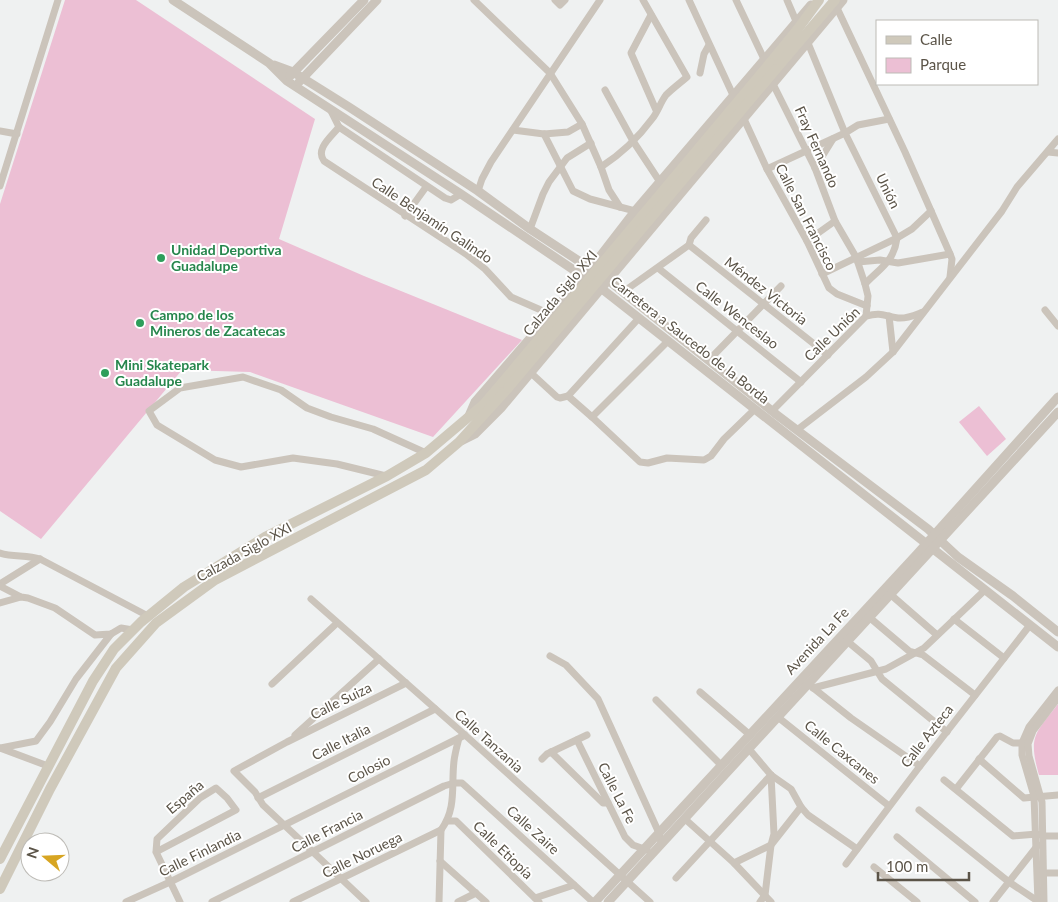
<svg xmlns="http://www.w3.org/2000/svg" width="1058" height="902" viewBox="0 0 1058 902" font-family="Lato,sans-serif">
  <rect width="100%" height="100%" fill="#eff1f1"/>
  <g fill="#ecbfd4">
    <path d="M65,0H136L315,119L279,239L364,276L522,340L433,437L250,372L182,370L41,539L0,511V204Z"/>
    <path d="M979,406L1006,439L987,456L959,422Z"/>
    <path d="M1058,704V775H1039C1028,736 1035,734 1058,704Z"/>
  </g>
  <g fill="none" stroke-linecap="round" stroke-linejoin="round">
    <g stroke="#cbc4bb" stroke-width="7">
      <path d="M474,0L550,73L582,124L601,167L609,190L620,207"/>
      <path d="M555,0L560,5L565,0"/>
      <path d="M689,0L733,95"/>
      <path d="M736,0L764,59"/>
      <path d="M787,0L796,21"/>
      <path d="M837,8L905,152L950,254L952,259L950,277"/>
      <path d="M651,15L631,53L656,110"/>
      <path d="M808,43L845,133L897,238C894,262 880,268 865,284L868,296L866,316"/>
      <path d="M700,73L704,54L709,45"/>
      <path d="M773,84L815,168L835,221L856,257L865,284"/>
      <path d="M605,90L633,141L660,182"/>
      <path d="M330,109L339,127C331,137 315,149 324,161L466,254L485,269L511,297L550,314"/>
      <path d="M744,119L767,169L807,241L829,288L837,294L867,306"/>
      <path d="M339,127L445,198L451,200L461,194"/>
      <path d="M513,130L544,134L568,132L582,124"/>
      <path d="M0,131L17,134"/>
      <path d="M544,134L573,191L590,199L635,211"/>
      <path d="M1048,152L1058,153"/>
      <path d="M601,167C621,154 638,138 652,119C658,112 660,103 666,95C672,89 680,83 687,77L643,0"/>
      <path d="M815,168L833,139"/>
      <path d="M767,169L845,133L858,125L889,119"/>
      <path d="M0,186L58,0"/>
      <path d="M478,191L482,179L491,162L600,0"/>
      <path d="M405,216L426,187"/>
      <path d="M530,229L543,194L549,182L567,158L591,143"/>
      <path d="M807,241L835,221"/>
      <path d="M689,245L828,355"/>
      <path d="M858,262L880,260L898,263L950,254"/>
      <path d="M658,268L801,382"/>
      <path d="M822,274L897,238L912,229L931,211"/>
      <path d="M623,292L689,245L691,238L706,220"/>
      <path d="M1045,310L1058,326"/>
      <path d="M889,316L893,352"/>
      <path d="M709,360L781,286"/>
      <path d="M531,373L557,397L560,398L568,396L592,417L640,462L648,463L667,458L704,460L711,456L724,439L755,409"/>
      <path d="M568,396L639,318"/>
      <path d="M772,411L866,316C882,312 884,316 898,318C907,319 915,315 923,312"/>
      <path d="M592,417L668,341"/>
      <path d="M797,430L866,377L893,352L1002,211L1017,187L1058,139"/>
      <path d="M386,476L337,464L293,458L241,467L215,460L157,425L149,411L180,388L243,377L281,390L307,408L331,417L373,429L426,453"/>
      <path d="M0,553C13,557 27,555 40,559L148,616"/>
      <path d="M0,584L40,559"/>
      <path d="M0,586L21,597L28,598L55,608L95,635L111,634L121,628L133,630"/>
      <path d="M890,594L937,635"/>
      <path d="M311,599L465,735L650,902"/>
      <path d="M0,603L21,597"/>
      <path d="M869,617L909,651L923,655L975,695"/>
      <path d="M954,619L1004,658"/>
      <path d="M847,641L871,661L882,679L947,732"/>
      <path d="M550,656L566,665L598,699L659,833L661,843"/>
      <path d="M272,684L337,623"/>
      <path d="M812,687L851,718L920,766"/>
      <path d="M813,688L886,669L924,648L985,590"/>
      <path d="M700,692L750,735"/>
      <path d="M656,700L722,766"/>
      <path d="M779,718L889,806"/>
      <path d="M295,735L379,659"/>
      <path d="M577,740L625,837L633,845L647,850"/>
      <path d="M0,748L36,741L50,722L76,679L111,634"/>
      <path d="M0,748L48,766"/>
      <path d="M551,752L603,803H608"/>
      <path d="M542,759L547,754L587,735"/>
      <path d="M979,759L1024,798L1058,795"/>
      <path d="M771,775L791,789L801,807L808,815L857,849"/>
      <path d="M944,780L1013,836L1037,834L1044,836H1058"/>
      <path d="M956,789L997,737L1000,736L1013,743H1025"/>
      <path d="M258,798L435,709"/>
      <path d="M919,810L1009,882L1039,902"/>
      <path d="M685,819L734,863L771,902"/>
      <path d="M448,821H456L539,902"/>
      <path d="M897,837L975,902"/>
      <path d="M156,852L236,810L227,798L216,788L200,798L157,839L156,852L180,902"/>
      <path d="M440,861L486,902"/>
      <path d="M734,863L771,845L801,807"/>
      <path d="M846,864L920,766L1030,625"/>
      <path d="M874,867L917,902"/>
      <path d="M1041,872L1044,873H1058"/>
      <path d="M676,878L771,775L749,749"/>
      <path d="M535,898L574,885"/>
      <path d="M126,902L170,882L465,735"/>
      <path d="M212,902L444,786L454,783H462L593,902"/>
      <path d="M293,902L441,830"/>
      <path d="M366,902L263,805L255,792L234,771L287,742L406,683"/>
      <path d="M439,902L441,830C457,808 451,786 454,761C455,753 457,746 459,738"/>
      <path d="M458,902L476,893"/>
      <path d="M760,902L765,895L771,845L774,834L771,775"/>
      <path d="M993,902L1038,845"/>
      <path d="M1038,902L1034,796L1022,755V743L1029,727L1058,690"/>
      <path d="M1044,902L1042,802L1029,756L1028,744L1033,731L1058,698"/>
    </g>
    <g stroke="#cbc4bb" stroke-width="9">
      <path d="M173,0L269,63L287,81L461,194L602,289L1058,647"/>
      <path d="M274,65L293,72L349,107L478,191L530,229L608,280L777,415L928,529L958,557L1013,596L1058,632"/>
      <path d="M290,76L364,0"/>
      <path d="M299,82L377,0"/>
      <path d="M469,416L475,402L591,268L635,211L811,5"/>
      <path d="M461,441L475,434L501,408L843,0"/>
      <path d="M595,902L917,554L1058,397"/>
      <path d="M608,902L1058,412"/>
    </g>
    <g stroke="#cfc9bb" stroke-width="10">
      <path d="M770,63L797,30L819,0"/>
      <path d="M776,69L835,0"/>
      <path d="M0,859L93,681L114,649L141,622L184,587L265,537L387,476L426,453L484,404L502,383"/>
      <path d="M0,889L50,789L116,668L156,623L215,580L426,470L459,442L508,388"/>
    </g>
    <g stroke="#cfc9bb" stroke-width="10">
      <path d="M502,383L770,63"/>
      <path d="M508,388L776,69"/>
    </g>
  </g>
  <g fill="#2e9e5b" stroke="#fff" stroke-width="2">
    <circle cx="161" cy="258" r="5"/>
    <circle cx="140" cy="323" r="5"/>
    <circle cx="105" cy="373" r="5"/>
  </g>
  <g text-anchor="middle" stroke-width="4" stroke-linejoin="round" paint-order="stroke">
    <g font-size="14" fill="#5b5448" stroke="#fff">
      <text transform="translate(817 147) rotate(66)" y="5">Fray Fernando</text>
      <text transform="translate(888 191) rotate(64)" y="5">Unión</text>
      <text transform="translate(806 217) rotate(63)" y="5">Calle San Francisco</text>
      <text transform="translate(432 220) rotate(34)" y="5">Calle Benjamín Galindo</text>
      <text transform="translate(766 291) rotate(38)" y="5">Méndez Victoria</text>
      <text transform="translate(560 293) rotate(-50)" y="5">Calzada Siglo XXI</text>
      <text transform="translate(737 315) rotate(38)" y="5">Calle Wenceslao</text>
      <text transform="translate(832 334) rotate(-44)" y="5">Calle Unión</text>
      <text transform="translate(690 340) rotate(38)" y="5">Carretera a Saucedo de la Borda</text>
      <text transform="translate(244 552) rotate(-29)" y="5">Calzada Siglo XXI</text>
      <text transform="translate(817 641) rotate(-47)" y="5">Avenida La Fe</text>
      <text transform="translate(341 701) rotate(-26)" y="5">Calle Suiza</text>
      <text transform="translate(927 736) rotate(-52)" y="5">Calle Azteca</text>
      <text transform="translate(489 741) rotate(42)" y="5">Calle Tanzania</text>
      <text transform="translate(341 742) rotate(-27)" y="5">Calle Italia</text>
      <text transform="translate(842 752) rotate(39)" y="5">Calle Caxcanes</text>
      <text transform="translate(369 769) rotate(-27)" y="5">Colosio</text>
      <text transform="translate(617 793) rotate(63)" y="5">Calle La Fe</text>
      <text transform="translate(185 797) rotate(-40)" y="5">España</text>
      <text transform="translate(533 830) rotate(42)" y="5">Calle Zaire</text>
      <text transform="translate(327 831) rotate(-27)" y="5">Calle Francia</text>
      <text transform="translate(503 850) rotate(44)" y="5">Calle Etiopía</text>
      <text transform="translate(200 853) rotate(-26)" y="5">Calle Finlandia</text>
      <text transform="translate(362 855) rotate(-26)" y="5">Calle Noruega</text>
    </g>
    <g font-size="14" font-weight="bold" fill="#27864d" stroke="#fff" text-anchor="start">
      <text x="171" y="255">Unidad Deportiva<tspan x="171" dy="16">Guadalupe</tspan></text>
      <text x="150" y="320">Campo de los<tspan x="150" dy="16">Mineros de Zacatecas</tspan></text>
      <text x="115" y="370">Mini Skatepark<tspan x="115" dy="16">Guadalupe</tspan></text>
    </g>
  </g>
  <rect x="876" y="20" width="162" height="65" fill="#ffffff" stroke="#bdbbb6"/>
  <rect x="886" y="36" width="25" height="8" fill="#cfc9bb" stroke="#bdbbb6"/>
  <text x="920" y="45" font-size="15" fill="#5b5448">Calle</text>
  <rect x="886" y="58" width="25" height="15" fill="#ecbfd4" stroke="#bdbbb6"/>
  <text x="920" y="70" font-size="15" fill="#5b5448">Parque</text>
  <g transform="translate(45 857) rotate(289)"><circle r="24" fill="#ffffff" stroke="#bdbbb6"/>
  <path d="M0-4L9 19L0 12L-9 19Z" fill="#d7a522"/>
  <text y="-8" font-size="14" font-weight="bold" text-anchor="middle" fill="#5b5448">N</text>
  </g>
  <path d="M878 872v8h91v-8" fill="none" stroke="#5b5448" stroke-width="2.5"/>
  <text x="886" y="872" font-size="15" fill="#5b5448" stroke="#ffffff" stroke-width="4" paint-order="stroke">100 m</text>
</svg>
